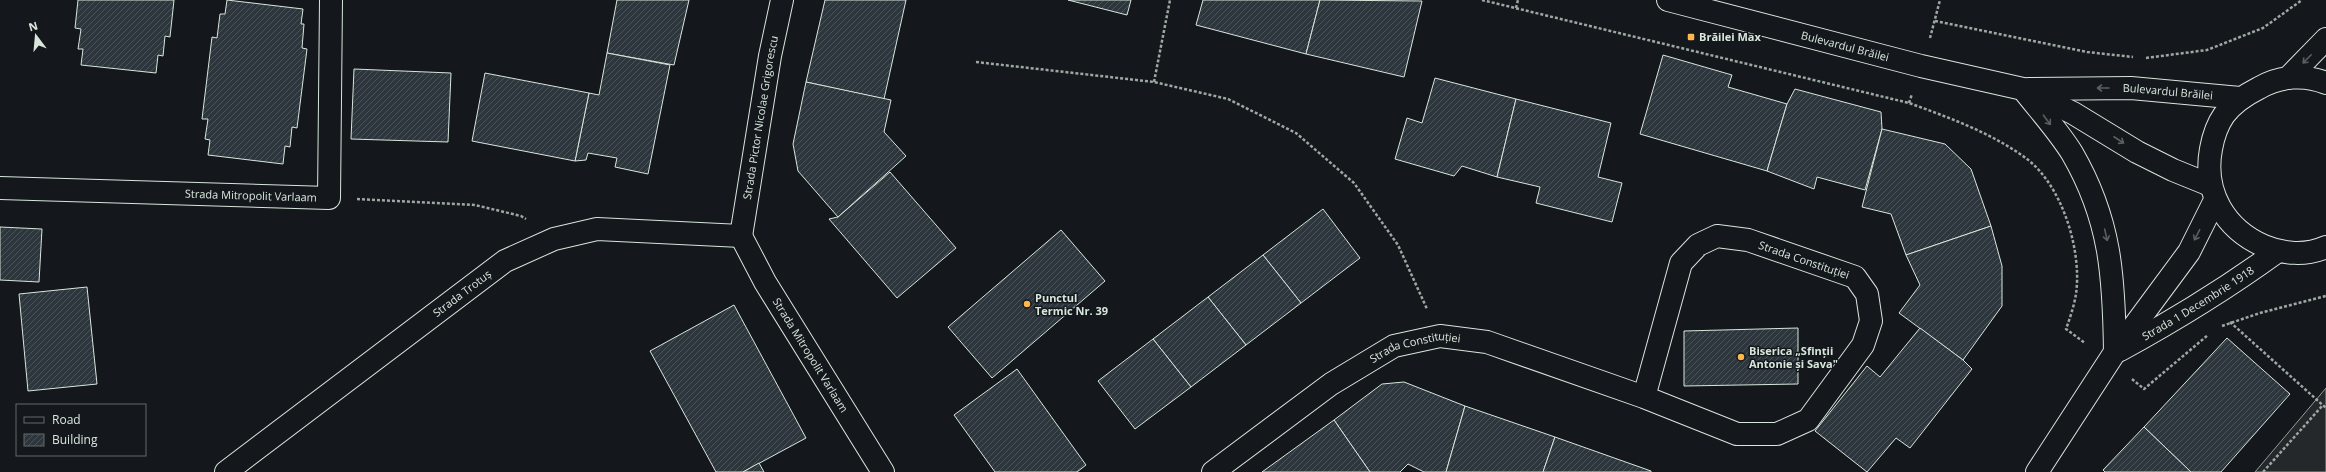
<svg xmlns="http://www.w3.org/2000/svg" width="2326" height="472" viewBox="0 0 2326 472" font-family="'Open Sans',sans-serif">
  <defs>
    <pattern id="building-hatch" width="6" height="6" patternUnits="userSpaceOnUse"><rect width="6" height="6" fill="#2c363c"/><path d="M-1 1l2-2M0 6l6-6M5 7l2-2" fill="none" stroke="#4a5358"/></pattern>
  </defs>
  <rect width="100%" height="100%" fill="#14181c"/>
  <path fill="#24282b" stroke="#939e99" d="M2326,388V472H2255Z"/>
  <g fill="url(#building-hatch)" stroke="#d8e6dc">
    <path d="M78,0H174L170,37L165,36L163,56L158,55L156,73L81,65L83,49H78L81,29L75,28Z"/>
    <path d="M227,0L303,9L301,24H304L302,48L307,49L297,128L292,127L290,147L285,146L283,164L208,155L210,140L205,139L208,119H202L212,37L217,38L220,14H225Z"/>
    <path d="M617,0H689L674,65L607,53Z"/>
    <path d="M825,0H906L884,99L806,82Z"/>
    <path d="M1068,0H1131L1127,15Z"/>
    <path d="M1203,0H1320L1306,54L1196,25Z"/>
    <path d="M1320,0L1422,1L1404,77L1306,54Z"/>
    <path d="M607,53L670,65L648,174L615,167L617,158L588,153L586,160L575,161L589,93L599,95Z"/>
    <path d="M1663,55L1732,75L1728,87L1787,104L1767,171L1640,134Z"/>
    <path d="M354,69L451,73L448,142L351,139Z"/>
    <path d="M485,73L589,93L575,161L472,141Z"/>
    <path d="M1435,78L1516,99L1497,177L1462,166L1454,176L1395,159L1407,118L1422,123Z"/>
    <path d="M806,82L891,100L884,132L906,156L838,217L798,171L793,144Z"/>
    <path d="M1795,89L1881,112L1882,129L1865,190L1817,177L1814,189L1767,171L1787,104Z"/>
    <path d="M1516,99L1611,123L1598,177L1622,183L1612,222L1536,203L1540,187L1497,177Z"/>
    <path d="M1882,129L1945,144L1971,169L1991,226L1906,255L1891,214L1862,207Z"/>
    <path d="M890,172L956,248L897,298L829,219L838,217Z"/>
    <path d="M1323,209L1360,258L1301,303L1263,255Z"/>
    <path d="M1991,226L2002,266V306L1963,360L1899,313L1920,285L1906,255Z"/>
    <path d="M0,227L42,229L39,282L0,280Z"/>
    <path d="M1061,230L1105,281L992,378L948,327Z"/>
    <path d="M1263,255L1301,303L1246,345L1208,297Z"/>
    <path d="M87,287L97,384L28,391L19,294Z"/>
    <path d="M1208,297L1246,345L1191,387L1153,339Z"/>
    <path d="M734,305L806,438L743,472H716L650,351Z"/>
    <path d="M1798,328V384L1684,386V331Z"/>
    <path d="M1920,328L1963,360L1972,369L1910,448L1896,438L1867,472L1815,431L1867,366L1880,377Z"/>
    <path d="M2227,338L2290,394L2221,472H2191L2144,427Z"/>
    <path d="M1153,339L1191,387L1135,429L1098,381Z"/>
    <path d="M1017,369L1086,465L1077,472H995L954,415Z"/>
    <path d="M1404,382L1465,406L1446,472H1424L1408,464L1400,472H1370L1334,420L1382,384Z"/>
    <path d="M1465,406L1555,437L1543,472H1446Z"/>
    <path d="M1334,420L1370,472H1262Z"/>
    <path d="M2144,427L2191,472H2105L2103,470Z"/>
    <path d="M1555,437L1651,471V472H1543Z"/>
    <path d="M759,463L764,472H743Z"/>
  </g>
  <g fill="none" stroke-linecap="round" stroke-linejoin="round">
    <defs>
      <g id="minor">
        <path d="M2288,78L2326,39"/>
        <path id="s1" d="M0,188L329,198L331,0"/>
        <path id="s2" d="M741,236L765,282L883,472"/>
        <path id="s3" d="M741,236L770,56L782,0"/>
        <path id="s4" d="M226,472L505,261L554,239L597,229L741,236"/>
        <path id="s5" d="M1213,472L1331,384L1394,346L1440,336L1487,342L1644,397L1737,434H1777L1808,420L1863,345L1871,321L1867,294L1855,277L1748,240L1717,236L1698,245L1681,263L1644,397"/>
      </g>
      <g id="major">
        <path id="s6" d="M1668,0L1921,66L2023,89L2073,113L2137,152L2173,170L2210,185"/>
        <path d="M2326,83C2305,74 2279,76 2259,88C2245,95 2233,103 2224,115C2217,125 2213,138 2211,149C2203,192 2225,229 2264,246C2283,254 2306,256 2326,247"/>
        <path id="s7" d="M2029,89L2131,88L2240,98"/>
        <path d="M2026,93C2041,112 2059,132 2072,153C2111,220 2114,277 2115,352"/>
        <path id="s8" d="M2120,350C2175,320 2227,288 2278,251"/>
        <path d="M2037,472L2115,352L2189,252L2215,200"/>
      </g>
    </defs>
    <use href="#minor" stroke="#d8e6dc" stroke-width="24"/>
    <use href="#major" stroke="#d8e6dc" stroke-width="24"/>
    <g stroke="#9da8a2" stroke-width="2.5" stroke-dasharray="3 2" stroke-linecap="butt">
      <path d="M1482,0L1909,103C1950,118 1992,133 2027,159C2063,187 2082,251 2076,294C2074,306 2070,318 2066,329L2085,343"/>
      <path d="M1516,8L1518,0"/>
      <path d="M1935,21L2087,52L2133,57"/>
      <path d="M1930,38L1940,0"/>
      <path d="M2146,58L2207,50L2263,28L2302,0"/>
      <path d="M976,62L1154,82L1228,99L1296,133L1354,183L1398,245L1427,309"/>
      <path d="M1154,82L1170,0"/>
      <path d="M1909,103L1912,94"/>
      <path d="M357,199L475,205L521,216L526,219"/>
      <path d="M2230,322L2326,408"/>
      <path d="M2222,326L2260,313L2326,296"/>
      <path d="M2132,379L2144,389L2208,335"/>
      <path d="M2263,472L2323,405"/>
    </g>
    <use href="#minor" stroke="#14181c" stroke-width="22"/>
    <use href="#major" stroke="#14181c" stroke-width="22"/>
  </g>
  <defs><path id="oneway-shaft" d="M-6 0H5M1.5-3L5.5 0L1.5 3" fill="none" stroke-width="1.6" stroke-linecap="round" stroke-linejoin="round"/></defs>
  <g stroke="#59605f">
    <use href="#oneway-shaft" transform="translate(2307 59) rotate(135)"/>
    <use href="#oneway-shaft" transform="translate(2103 88) rotate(180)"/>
    <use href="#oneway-shaft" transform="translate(2047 120) rotate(53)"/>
    <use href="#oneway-shaft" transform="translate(2119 140) rotate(33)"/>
    <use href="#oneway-shaft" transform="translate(2106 235) rotate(77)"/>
    <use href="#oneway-shaft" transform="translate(2197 235) rotate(117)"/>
  </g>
  <g fill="#ffb74d" stroke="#14181c" stroke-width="1.5">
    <rect x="1687" y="33" width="8" height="8" rx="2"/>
    <circle cx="1027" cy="304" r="4"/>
    <circle cx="1741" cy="357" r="4"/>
  </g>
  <g text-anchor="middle" stroke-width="3" stroke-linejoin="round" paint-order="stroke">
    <g font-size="11" font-weight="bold" fill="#d8e6dc" stroke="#14181c" text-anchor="start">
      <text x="1699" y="41">Brăilei Max</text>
      <text x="1035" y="302">Punctul<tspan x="1035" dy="13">Termic Nr. 39</tspan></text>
      <text x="1749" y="355">Biserica „Sfinții<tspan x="1749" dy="13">Antonie și Sava"</tspan></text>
    </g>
    <g font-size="11" fill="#d8e6dc" stroke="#14181c">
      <text dy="4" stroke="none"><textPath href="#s6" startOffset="183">Bulevardul Brăilei</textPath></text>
      <text dy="4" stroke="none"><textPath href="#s7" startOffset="139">Bulevardul Brăilei</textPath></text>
      <text dy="4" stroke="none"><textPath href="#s3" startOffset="120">Strada Pictor Nicolae Grigorescu</textPath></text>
      <text dy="4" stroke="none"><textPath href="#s1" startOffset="251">Strada Mitropolit Varlaam</textPath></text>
      <text transform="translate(1804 260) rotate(19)" y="4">Strada Constituției</text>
      <text dy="4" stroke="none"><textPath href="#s4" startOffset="296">Strada Trotuș</textPath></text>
      <text dy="4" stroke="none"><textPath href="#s8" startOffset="91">Strada 1 Decembrie 1918</textPath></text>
      <text dy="4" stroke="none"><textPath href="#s5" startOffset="241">Strada Constituției</textPath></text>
      <text dy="4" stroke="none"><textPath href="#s2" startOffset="138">Strada Mitropolit Varlaam</textPath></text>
    </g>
  </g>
  <rect x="16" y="404" width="130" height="52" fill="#14181c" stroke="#626a69"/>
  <rect x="24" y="417" width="20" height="6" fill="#14181c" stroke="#626a69"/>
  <text x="52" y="424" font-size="12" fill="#d8e6dc">Road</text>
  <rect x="24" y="434" width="20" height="12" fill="url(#building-hatch)" stroke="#626a69"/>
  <text x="52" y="444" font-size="12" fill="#d8e6dc">Building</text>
  <g transform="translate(36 36) rotate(344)" stroke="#14181c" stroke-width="3" paint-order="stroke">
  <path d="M0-3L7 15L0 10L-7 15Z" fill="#d8e6dc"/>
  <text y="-6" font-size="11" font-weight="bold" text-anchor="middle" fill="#d8e6dc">N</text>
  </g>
</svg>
